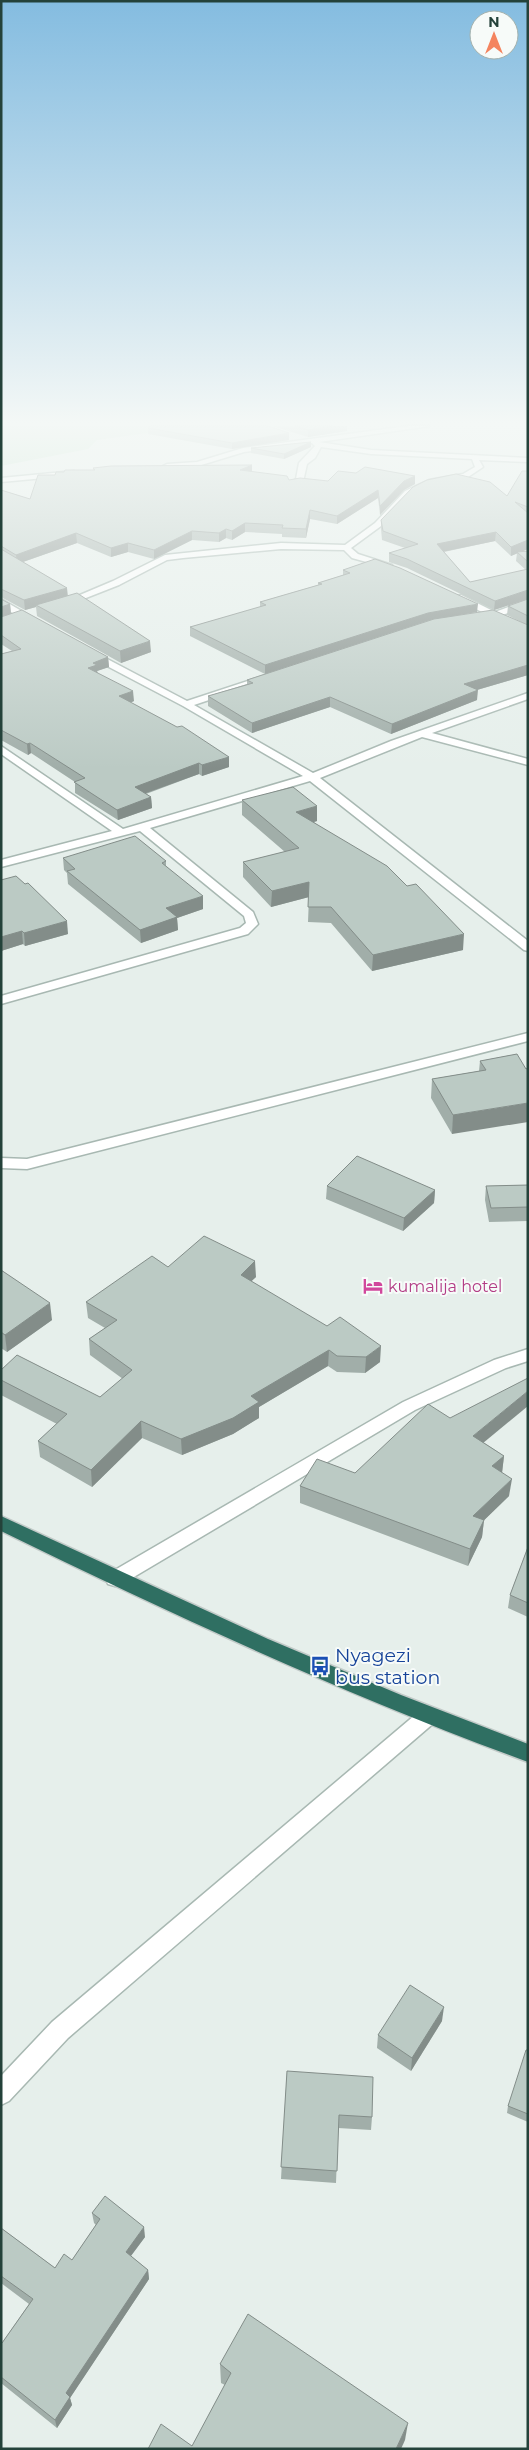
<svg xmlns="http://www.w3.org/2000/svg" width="529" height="2450" viewBox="0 0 529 2450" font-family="Montserrat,sans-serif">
  <rect width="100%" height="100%" fill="#e6efeb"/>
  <path fill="#bfe0c8" d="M1,426H150L155,432L97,440L88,449L1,466Z"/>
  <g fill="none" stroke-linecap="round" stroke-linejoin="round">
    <defs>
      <g id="minor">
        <path d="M408,426H430L319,442L371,450L528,458V462L479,460L483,467L468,477L434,483L411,494L381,526L351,548L358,554L392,565V569L352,558L344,550L281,549L183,558L167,560L119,585L68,605L61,603L113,581L165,555L281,543L345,545L375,523L405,491L429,480L463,474L475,467L472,459L371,454L321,447L315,458L307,464L303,482L295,487H289V483L296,479L299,463L315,446L312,443L244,452L198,466L167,468L163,466L167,464L197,462L243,448Z"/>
        <path d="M74,471L78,473L77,475L1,482V478Z"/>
        <path d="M461,595L495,612L528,600V606L494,618L458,600V596Z"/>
        <path d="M1,599L37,620L39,622L31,624L1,606Z"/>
        <path d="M88,652H94L187,701L263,676H269V680L194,705L313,773L391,741L528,693V699L432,733L528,759V765L422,737L320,778L528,941V951L524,950L310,781L150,828L253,912L258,924L248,934L1,1004V996L240,928L246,923L244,916L140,831L1,867V860L112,831L1,754V746L123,829L303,776L183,706L88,656Z"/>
        <path d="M528,1033V1041L27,1169L1,1168V1158L27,1159Z"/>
        <path d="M528,1349V1361L506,1368L415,1410L122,1584L115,1586L108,1584L106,1579L108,1574L403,1402L494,1360Z"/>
        <path d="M428,1707L435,1710L438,1716L435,1722L68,2038L9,2101L1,2105V2076L52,2022L421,1710Z"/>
      </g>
      <path id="highway" d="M1,1516L268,1639L401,1695L528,1744V1762C348,1696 173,1615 1,1531Z"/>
    </defs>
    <use href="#minor" stroke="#a8b8b2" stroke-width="3"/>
    <use href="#highway" stroke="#c2cac8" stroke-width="3"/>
    <use href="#minor" fill="#fff" fill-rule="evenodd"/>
    <use href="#highway" fill="#2f6f62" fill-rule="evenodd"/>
  </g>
  <g fill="#a1aea9" fill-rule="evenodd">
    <path d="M272,426H347V431L308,437Z"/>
    <path d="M148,428L289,433V440L232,449L148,434Z"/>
    <path d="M311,442V447L284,459L251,453V448Z"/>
    <path d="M93,468L252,472L289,480L415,484L404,490L380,515L378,498L337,524L310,519L306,538L282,537V534L245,532L232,540L226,538L219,542L192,540L154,559L128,552L111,557L77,543L23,562L67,596L151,652L121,663L37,616L36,607L25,610L1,597V490L30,499L55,475L64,472L93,470Z"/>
    <path d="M528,471V549L521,552L528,551V675L477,690V700L391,734L330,707L252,733L208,706V696L247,684V680L427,621L265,674L190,636V627L260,607V602L318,585V583L343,575V570L477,612L454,616L523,623L507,615L508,606L521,601L494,610L407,568L389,562V553L405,548L382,540L381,529V520L507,496ZM495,541L511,556L517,553L516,561L526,570L470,582L444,552Z"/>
    <path d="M1,599L10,604L11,614L108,657L109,667L97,671L98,673L134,701L130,703L229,757V767L202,776L199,774L146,794L151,797L152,808L118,820L75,793V782L31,753L28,755L1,740V654L12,651L1,644Z"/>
    <path d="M242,800L317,821L314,822L463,950L372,971L331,923L308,922L309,897L271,907L243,877V862L285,852L242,815Z"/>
    <path d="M63,858L166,861V866L203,909L177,918L178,930L141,943L68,884L67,873L64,870Z"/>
    <path d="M1,880L68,934L25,946L23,944L1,951Z"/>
    <path d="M517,1054L452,1134L431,1098L432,1079L479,1071L480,1061Z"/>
    <path d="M528,1185V1221L489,1222L485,1200L486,1186Z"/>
    <path d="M327,1186L435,1190L434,1203L403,1231L326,1199Z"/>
    <path d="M168,1267L256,1277L251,1281L380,1362L365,1373L337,1372L328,1366L259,1407V1418L233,1434L182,1455L142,1438L92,1487L40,1457L38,1441L57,1424L1,1395V1370L100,1397L123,1379L90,1355L89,1339L105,1328L88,1318L86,1302Z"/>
    <path d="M1,1270L52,1320L7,1352L1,1348Z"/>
    <path d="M483,1442L504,1456L502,1472L509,1496L484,1520L482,1537L468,1566L300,1503V1486Z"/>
    <path d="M528,1547V1617L508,1608L510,1595Z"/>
    <path d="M442,2021L411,2071L377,2048L378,2035Z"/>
    <path d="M528,2050V2122L507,2113L508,2106Z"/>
    <path d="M287,2071L372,2117L371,2130L338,2128L336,2183L281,2179Z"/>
    <path d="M92,2213L145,2237L131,2256L148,2270L149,2279L70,2398L72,2405L57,2428L1,2383V2343H2L29,2304L1,2283V2228L55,2268L72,2260L96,2225L94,2223Z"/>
    <path d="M220,2364L405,2440L192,2446L225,2385L221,2383Z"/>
  </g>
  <g fill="#838d89">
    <path d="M333,426H347V431L308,437V430Z"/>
    <path d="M289,433V440L232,449V443Z"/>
    <path d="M311,442V447L284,459V454Z"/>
    <path d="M252,465V473L240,470Z"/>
    <path d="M415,476V484L404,490L380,515V506L404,481Z"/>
    <path d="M378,490V498L337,524V516Z"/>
    <path d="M310,510V519L306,538V529Z"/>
    <path d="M245,523V532L232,540V531Z"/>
    <path d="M226,529V538L219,542V533Z"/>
    <path d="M192,531V540L154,559V550Z"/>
    <path d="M496,532L495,541L437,553V544Z"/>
    <path d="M76,533L77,543L17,564L16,555Z"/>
    <path d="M528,540V549L511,556V547Z"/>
    <path d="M128,543V552L111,557V548Z"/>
    <path d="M67,588L68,597L36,605V607L25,610L24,600Z"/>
    <path d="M528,590V599L494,610L495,601Z"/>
    <path d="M10,604L11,614L1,617V607Z"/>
    <path d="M478,604L477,612L427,621L265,674V665L428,613Z"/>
    <path d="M150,641L151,652L121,663L120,651Z"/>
    <path d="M108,657L109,667L97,671L98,675L88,668L93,663Z"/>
    <path d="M528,665V675L463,694L464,684Z"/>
    <path d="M478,690L477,700L391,734L392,724Z"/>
    <path d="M133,691L134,701L119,707V696Z"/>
    <path d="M330,697V707L252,733V723Z"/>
    <path d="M30,743L31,753L28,755L27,744Z"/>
    <path d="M229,757V767L202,776V765Z"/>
    <path d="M199,763V774L135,797V787Z"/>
    <path d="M151,797L152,808L118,820L117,810Z"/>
    <path d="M317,806V821L296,827V812Z"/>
    <path d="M309,882V897L271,907L272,891Z"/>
    <path d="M203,896V909L177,918L178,930L141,943L140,930L166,908Z"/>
    <path d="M67,921L68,934L25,946L24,933Z"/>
    <path d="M22,931L23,944L1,951V937Z"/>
    <path d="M464,934L463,950L372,971L373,955Z"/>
    <path d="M528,1103V1122L452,1134L453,1115Z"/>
    <path d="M435,1190L434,1203L403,1231L404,1218Z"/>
    <path d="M255,1261L256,1277L241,1291V1275Z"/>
    <path d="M50,1303L52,1320L7,1352L5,1335Z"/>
    <path d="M381,1346L380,1362L365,1373L366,1357Z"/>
    <path d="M329,1350L328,1366L259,1407V1418L233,1434L182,1455L181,1439L251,1396Z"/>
    <path d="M528,1391V1406L471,1453L473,1436Z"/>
    <path d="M141,1421L142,1438L92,1487L91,1470Z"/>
    <path d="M504,1456L502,1473L492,1466Z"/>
    <path d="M512,1479L509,1496L471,1533L473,1516Z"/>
    <path d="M484,1520L482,1537L468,1566L470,1549Z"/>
    <path d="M444,2007L442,2021L411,2071L412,2058Z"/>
    <path d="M144,2227L145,2237L127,2261L126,2252Z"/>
    <path d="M148,2270L149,2279L70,2398L72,2405L57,2428L55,2420L66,2393Z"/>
    <path d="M408,2423L405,2440L401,2449H396Z"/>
  </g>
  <g fill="#bbcac4" stroke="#838d89">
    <path d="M150,426H268L289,433L232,443L148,428Z"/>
    <path d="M295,426H333L308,430Z"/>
    <path d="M311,442L284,454L251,448Z"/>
    <path d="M252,465L240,470L287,476L289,480L300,478L328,481L338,471L356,473L365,467L415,476L404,481L380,506L378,490L337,516L310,510L306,529L282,528L283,525L245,523L232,531L226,529L219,533L192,531L154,550L128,543L111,548L76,533L16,555L1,546V490L30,499L38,475H55L56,472H64L65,470H95L93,468L111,466Z"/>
    <path d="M522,471H528V507L515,502L528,513V540L511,547L496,532L437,544L470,582L528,569V590L495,601L407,559L389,553L418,544L383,531L381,520L413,487L427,480L456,474L490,482L507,496Z"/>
    <path d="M1,549L67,588L24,600L1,589Z"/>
    <path d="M528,551V562L517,552Z"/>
    <path d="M375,559L400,568L478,604L428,613L265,665L190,627L266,605L260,602L322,584L318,583L350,573L343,570Z"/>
    <path d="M77,593L150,641L120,651L36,605Z"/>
    <path d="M1,599L10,604L1,607Z"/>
    <path d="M528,599V616L508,606Z"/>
    <path d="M22,610L108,657L93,663L97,665L88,668L133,691L119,696L177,727L182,726L229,757L202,765L199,763L135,787L151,797L117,810L74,782L85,778L30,743L27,744L1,730V654L21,649L1,635V617Z"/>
    <path d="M493,610L528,625V665L464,684L478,690L392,724L330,697L252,723L208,696L253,683L247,680L434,619Z"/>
    <path d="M293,787L317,806L296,812L387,866L407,886L416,884L464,934L373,955L331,907H308L309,882L272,891L243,862L299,848L242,800Z"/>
    <path d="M135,836L166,861L162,863L203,896L166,908L177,917L140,930L67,871L75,869L63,858Z"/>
    <path d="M16,876L25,884L28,883L67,921L24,933L22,931L1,937V880Z"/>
    <path d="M517,1054L526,1069L528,1068V1103L453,1115L432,1079L486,1070L480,1061Z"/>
    <path d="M357,1156L435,1190L404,1218L327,1186Z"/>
    <path d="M528,1185V1207L491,1208L486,1186Z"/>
    <path d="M204,1236L255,1261L241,1275L327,1326L340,1317L381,1346L366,1357L337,1356L329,1350L251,1396L259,1402L233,1418L181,1439L141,1421L91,1470L38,1441L67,1414L1,1380V1370L17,1355L100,1397L132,1370L89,1339L117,1320L86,1302L152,1256L168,1267Z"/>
    <path d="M1,1270L50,1303L5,1335L1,1332Z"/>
    <path d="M528,1378V1391L473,1436L504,1456L492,1466L512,1479L473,1516L484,1520L470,1549L300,1486L317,1459L355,1473L428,1404L450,1418Z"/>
    <path d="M528,1547V1603L510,1595Z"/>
    <path d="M410,1985L444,2007L412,2058L378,2035Z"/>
    <path d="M526,2050H528V2114L508,2106Z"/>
    <path d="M287,2071L373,2077L372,2117L339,2115L337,2171L281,2167Z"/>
    <path d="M105,2196L144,2227L126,2252L148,2270L66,2393L70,2397L55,2420L1,2377V2343H2L33,2299L1,2276V2228L55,2268L64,2254L72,2260L100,2219L92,2213Z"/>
    <path d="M248,2314L408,2423L396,2449H148L161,2424L192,2446L231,2373L220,2364Z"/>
  </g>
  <linearGradient id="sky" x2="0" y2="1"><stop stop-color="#84bce0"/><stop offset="0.55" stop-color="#f4f8f6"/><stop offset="1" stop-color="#f4f8f6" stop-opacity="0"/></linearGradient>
  <rect width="529" height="769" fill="url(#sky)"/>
  <defs>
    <symbol id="hotel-bare" viewBox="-9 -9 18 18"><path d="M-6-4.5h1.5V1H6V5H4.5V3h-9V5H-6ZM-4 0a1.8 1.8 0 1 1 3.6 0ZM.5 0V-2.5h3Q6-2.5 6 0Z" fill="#d1479c" stroke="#f7fbf9" stroke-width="2.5" paint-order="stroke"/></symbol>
    <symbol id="bus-bare" viewBox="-9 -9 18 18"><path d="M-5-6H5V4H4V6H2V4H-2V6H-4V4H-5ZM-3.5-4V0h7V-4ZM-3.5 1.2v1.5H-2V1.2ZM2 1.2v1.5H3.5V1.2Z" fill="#1a4fb4" stroke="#f7fbf9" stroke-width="2.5" paint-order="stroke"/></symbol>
  </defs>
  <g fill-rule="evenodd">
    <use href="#hotel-bare" x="359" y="1272" width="28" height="28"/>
    <use href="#bus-bare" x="306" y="1652" width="28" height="28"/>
  </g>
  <g text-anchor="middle" stroke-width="4" stroke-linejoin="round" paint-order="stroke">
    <g font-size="16" fill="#b23c85" stroke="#f7fbf9" text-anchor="start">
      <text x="388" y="1292">kumalija hotel</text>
    </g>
    <g font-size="19" fill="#164399" stroke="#f7fbf9" text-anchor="start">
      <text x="335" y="1662">Nyagezi<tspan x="335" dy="22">bus station</tspan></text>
    </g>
  </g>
  <rect width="529" height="2450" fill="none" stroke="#24423a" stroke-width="5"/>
  <g transform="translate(494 35)"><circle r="24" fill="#f7fbf9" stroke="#a3b1ad"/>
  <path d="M0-4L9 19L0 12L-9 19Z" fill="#f4845f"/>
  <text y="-8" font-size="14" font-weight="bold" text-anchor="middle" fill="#24423a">N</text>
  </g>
</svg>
